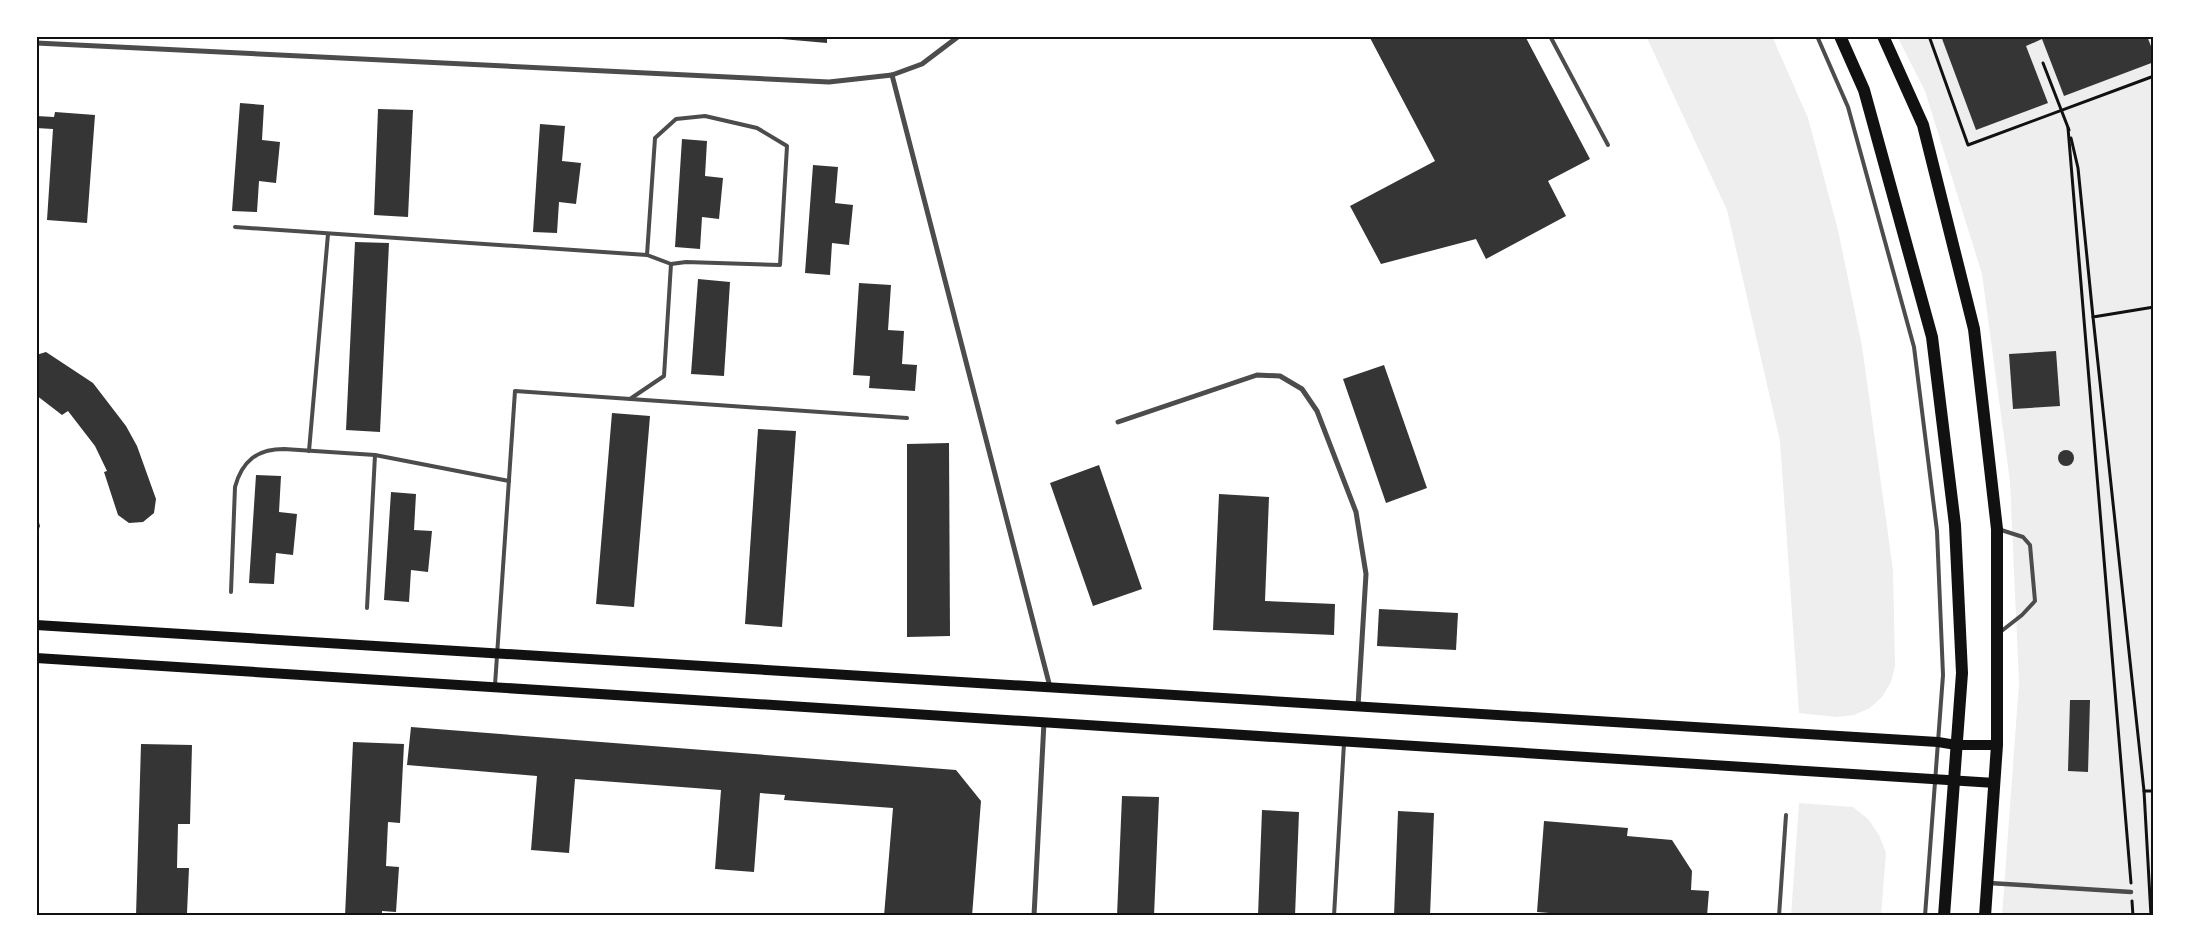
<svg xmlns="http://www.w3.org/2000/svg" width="2190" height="952" viewBox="0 0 2190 952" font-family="'Titillium Web',sans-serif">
  <rect width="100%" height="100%" fill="#fff"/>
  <g fill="#eee">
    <path d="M1646,36H1772L1808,118L1838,230L1862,346L1893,570L1895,666L1891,682L1882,697L1870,708L1854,715L1837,717L1799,713L1780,441L1727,210Z"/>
    <path d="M1897,36H2154V916H2002L2019,683L2010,482L1982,274L1925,91Z"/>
    <path d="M1799,803L1853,807L1868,819L1879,835L1886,853L1881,916H1791Z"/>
  </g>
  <g fill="#353535">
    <path d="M747,36H827V43Z"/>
    <path d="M1369,36H1525L1590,159L1548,181L1566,216L1486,259L1476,239L1381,264L1350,206L1435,161Z"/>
    <path d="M1941,36H2147L2154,54V62L2064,96L2042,39L2026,46L2048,103L1976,130Z"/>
    <path d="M240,103L264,105L262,140L280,142L276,183L259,181L257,212L232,211Z"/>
    <path d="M378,109L413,110L408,217L374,215Z"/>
    <path d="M55,112L95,115L87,223L47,220L53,129L36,128V116L54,117Z"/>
    <path d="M540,124L565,126L562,161L581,163L576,204L559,202L557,233L533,232Z"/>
    <path d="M682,139L707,141L705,176L723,178L719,219L702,217L700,249L675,247Z"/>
    <path d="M813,165L838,167L835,203L853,205L849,245L832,243L830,275L805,273Z"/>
    <path d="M355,242L389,243L380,432L346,430Z"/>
    <path d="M698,279L730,282L724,376L691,374Z"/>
    <path d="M859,283L891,285L888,330L904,331L902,364L917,365L915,391L869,388L870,376L853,375Z"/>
    <path d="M2056,351L2060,406L2013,409L2009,354Z"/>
    <path d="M46,352L93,383L126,426L137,446L156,499L154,513L143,522L129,523L118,515L104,472L107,471L95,446L68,411L62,415L36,395V355Z"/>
    <path d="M1384,365L1427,488L1386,503L1343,379Z"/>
    <path d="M612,413L650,416L634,607L596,604Z"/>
    <path d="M758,429L796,431L782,627L745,624Z"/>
    <path d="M949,443L950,636L907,637V444Z"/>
    <circle cx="2066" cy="458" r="8"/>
    <path d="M1099,465L1142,589L1093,606L1050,483Z"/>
    <path d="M256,475L281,476L279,512L297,514L293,555L276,553L274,584L249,583Z"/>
    <path d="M391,492L416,494L414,530L432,531L428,572L411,570L409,602L384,600Z"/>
    <path d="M1219,494L1269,497L1265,601L1335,604L1334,635L1213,630Z"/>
    <path d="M36,512L40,526L36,537Z"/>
    <path d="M1379,609L1458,613L1456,650L1377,646Z"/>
    <path d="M2070,700H2090L2088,772L2068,771Z"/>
    <path d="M411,727L956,770L981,801L972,916H884L893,808L784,800L785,795L760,793L754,872L715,869L721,790L575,779L569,853L531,850L537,776L407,765Z"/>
    <path d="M353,742L404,744L400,823L388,822L386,866L399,867L396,912L382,911V916H345Z"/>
    <path d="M141,744L192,745L190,824H178L177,868H189L187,913H173V916H136Z"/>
    <path d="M1122,796L1159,797L1154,916H1117Z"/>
    <path d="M1262,810L1299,812L1295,916H1258Z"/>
    <path d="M1398,811L1434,813L1430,916H1394Z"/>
    <path d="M1544,821L1628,828L1627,836L1672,840L1692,871L1691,890L1709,891L1707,916H1586L1537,912Z"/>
  </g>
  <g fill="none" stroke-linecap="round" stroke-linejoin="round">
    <g stroke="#111" stroke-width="3">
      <path d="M1929,36L1968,145L2154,76"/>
      <path d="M2043,63L2069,130"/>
      <path d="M2068,128L2131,883"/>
      <path d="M2071,138L2078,168L2093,317"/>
      <path d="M2144,791L2093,317L2154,307"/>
      <path d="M2132,901L2133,916"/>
      <path d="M2151,916L2144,791H2154"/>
    </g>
    <g stroke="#4c4c4c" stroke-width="4">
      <path d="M1550,36L1608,145"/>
      <path d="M1817,36L1848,107L1914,347L1937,531L1943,675L1925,916"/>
      <path d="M235,227L647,255L671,264L664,376L630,399"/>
      <path d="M647,255L655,138L676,119L705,116L757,128L787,146L780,265L686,262L671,264"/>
      <path d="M309,451L328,234"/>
      <path d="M1998,529L2023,537L2030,545L2035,601L2022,615L1999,633"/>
      <path d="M231,592L235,487C242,461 257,449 284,449L375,455L509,481"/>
      <path d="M367,608L375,455"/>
      <path d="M495,685L515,391L907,418"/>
      <path d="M1334,916L1344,743"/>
      <path d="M1779,916L1786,815"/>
    </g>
    <path stroke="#4c4c4c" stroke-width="4.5" d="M1989,883L2131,892"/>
    <g stroke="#4c4c4c" stroke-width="5">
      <path d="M36,43L829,82L892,75L922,64L959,36"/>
      <path d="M892,75L1050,687"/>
      <path d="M1118,422L1257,375L1280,376L1302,389L1317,411L1356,512L1366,574L1358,706"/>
      <path d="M1034,916L1044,722"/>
    </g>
    <g stroke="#111" stroke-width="10">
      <path d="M36,625L1938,742L1956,745H1997"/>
      <path d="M36,658L1995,783"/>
    </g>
    <g stroke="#111" stroke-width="12">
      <path d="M1840,36L1864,90L1932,337L1955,525L1962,673L1944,916"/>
      <path d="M1883,36L1923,125L1974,329L1997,529V745L1985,916"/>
    </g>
  </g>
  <rect width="2190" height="952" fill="none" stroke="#ffffff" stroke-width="75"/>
  <rect x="38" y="38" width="2114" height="876" fill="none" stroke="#111" stroke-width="2"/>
</svg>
